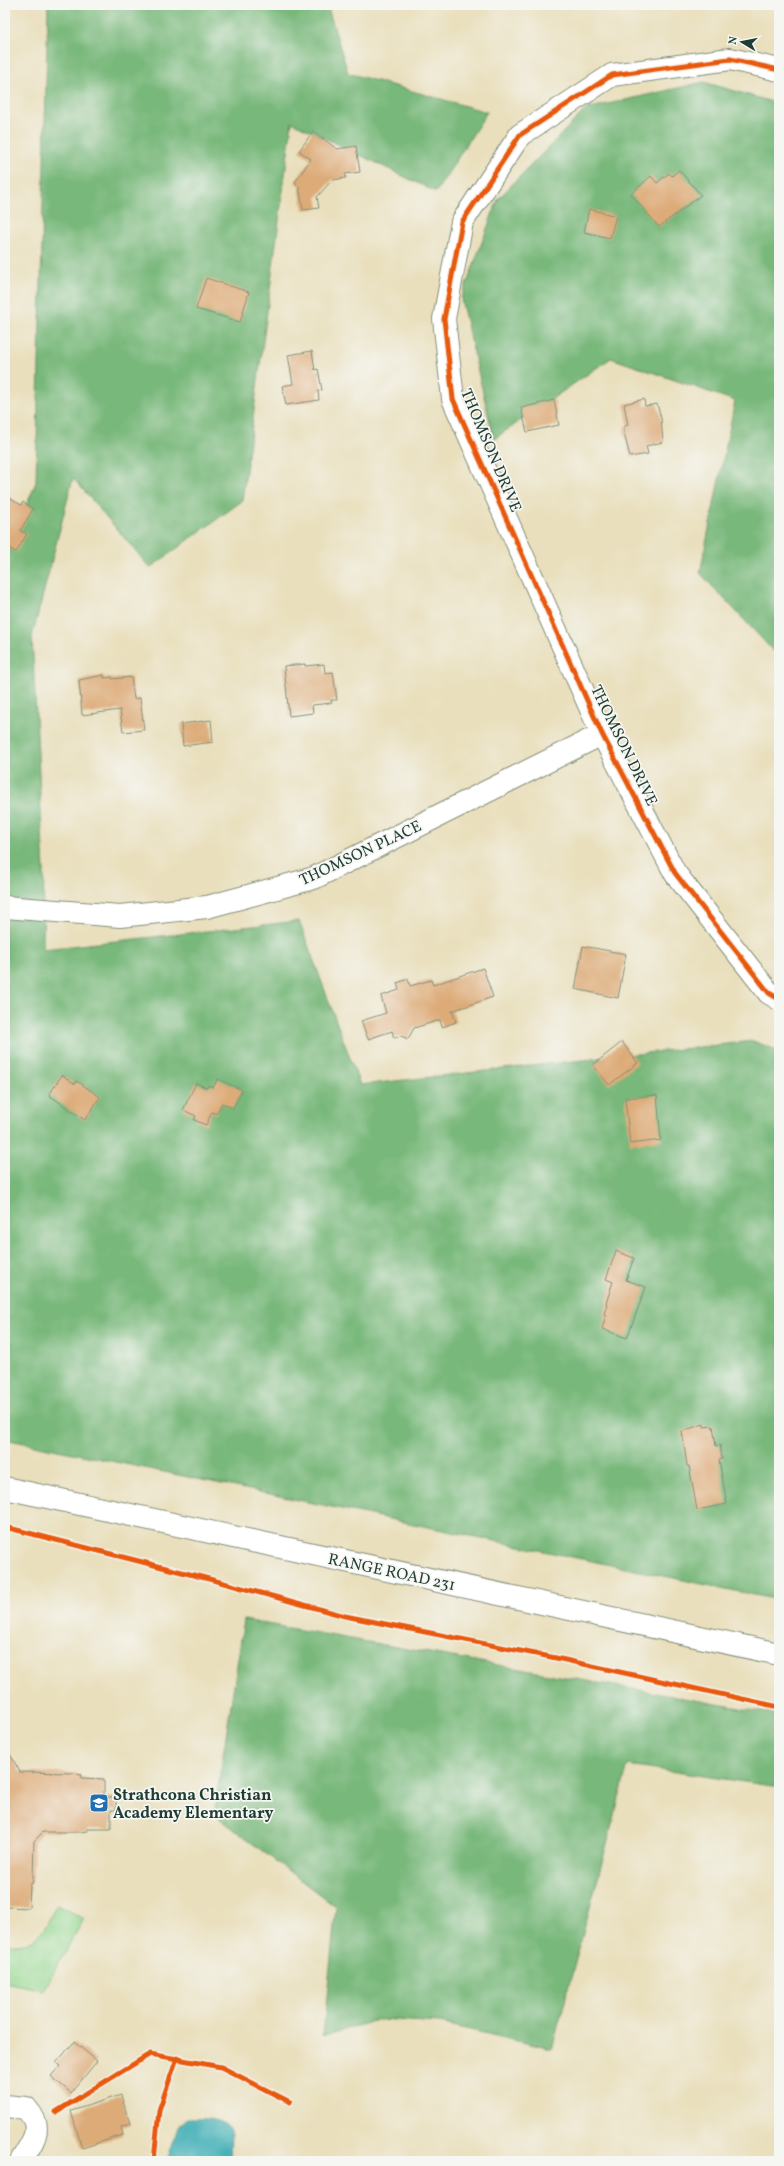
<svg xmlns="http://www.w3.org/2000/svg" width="784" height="2166" viewBox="0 0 784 2166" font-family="Vollkorn,serif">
  <rect width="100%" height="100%" fill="#f6f6f2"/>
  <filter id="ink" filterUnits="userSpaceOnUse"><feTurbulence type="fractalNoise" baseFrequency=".025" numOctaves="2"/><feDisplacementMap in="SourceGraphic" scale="8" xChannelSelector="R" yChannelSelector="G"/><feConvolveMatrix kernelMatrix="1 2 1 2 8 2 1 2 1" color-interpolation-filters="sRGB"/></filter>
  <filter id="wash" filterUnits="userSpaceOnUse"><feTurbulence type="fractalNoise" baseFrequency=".012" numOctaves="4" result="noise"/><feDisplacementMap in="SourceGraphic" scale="16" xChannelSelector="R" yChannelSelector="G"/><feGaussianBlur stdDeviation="0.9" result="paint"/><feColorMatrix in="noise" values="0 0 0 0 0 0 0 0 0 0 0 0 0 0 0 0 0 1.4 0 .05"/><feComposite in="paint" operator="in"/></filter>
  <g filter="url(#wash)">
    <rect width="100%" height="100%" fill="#e9dfbc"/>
    <path fill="#95d78f" stroke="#5a8a62" d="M57,1904L84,1919L43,1990L5,1982V1944C41,1946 42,1932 57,1904Z"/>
    <g fill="#78b87a" stroke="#4c7a57">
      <path d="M48,5H327L348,73L487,112L436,192L292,122L242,501L150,568L73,478L32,637L44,870L43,949L299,921L360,1085L753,1041L779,1051V1600L5,1439V560L36,482Z"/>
      <path d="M704,82L779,104V657L700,573L735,401L611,358L494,439L461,299L498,199L586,109Z"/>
      <path d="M244,1620L779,1715V1787L628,1765L552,2049L440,2023L380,2019L323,2036L336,1907L214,1814Z"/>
    </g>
    <path fill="#3caeb5" stroke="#2e7674" d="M187,2119C201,2119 229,2116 231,2135C231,2144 230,2152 230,2161H167L179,2124Z"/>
    <g id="blocks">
      <g fill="#ddab78">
        <path d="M313,131L337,149L356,146L360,172L345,174L346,178L332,180L317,197L319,208L303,210L299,186L295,182L311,159L299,151Z"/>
        <path d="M679,170L701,195L659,227L631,194L651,176L657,183L669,173L672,176Z"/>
        <path d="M589,209L616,216L610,238L584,232Z"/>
        <path d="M206,278L249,292L240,322L196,309Z"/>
        <path d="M312,351L315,370L318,369L322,390L318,391L319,400L286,405L282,386L293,384L288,355Z"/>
        <path d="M644,399L645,406L657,404L661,418L663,442L646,446L648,454L630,457L624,433V426L628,425L624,404Z"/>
        <path d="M554,400L559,425L527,432L521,408Z"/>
        <path d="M5,495L21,505L23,502L33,509L20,531L27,534L16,552L5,546Z"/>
        <path d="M305,664V666L324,664L325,673L333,672L337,700H331L332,703L312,705L313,713L289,716L284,666Z"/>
        <path d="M104,675V678L112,677V679L131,677L134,699L140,698L144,730L123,732L120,710L82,715L79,680Z"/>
        <path d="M211,720L213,742L183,746L181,724Z"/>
        <path d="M583,946L626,954L618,998L575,989Z"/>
        <path d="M483,968L493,997L452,1011L456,1022L442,1027L440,1020L414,1028L408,1039L401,1036L394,1038L392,1031L368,1039L361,1021L386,1013L381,996L399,990L397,983L408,979L410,986L431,980L433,985Z"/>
        <path d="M622,1042L638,1063L609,1085L593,1065Z"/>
        <path d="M62,1075L75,1084L77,1081L100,1097L85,1120L49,1095Z"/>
        <path d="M218,1079L242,1090L233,1108L222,1103L216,1114L212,1112L206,1125L194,1120L196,1116L183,1110L196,1083L207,1088L208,1085L213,1087Z"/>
        <path d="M657,1095L661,1140L630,1144L625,1098Z"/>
        <path d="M616,1251L634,1258L626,1280L646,1287L627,1338L602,1329L606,1315L604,1314L607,1304L606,1303L613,1282L606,1279Z"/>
        <path d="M704,1424V1427L713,1426L716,1446L720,1445L722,1459L719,1460L727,1504L697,1510L689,1466H687L682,1431Z"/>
        <path d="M5,1745L20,1772L74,1773L81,1775V1778L104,1779V1797H116V1810H111V1829H87V1831L81,1832H43L34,1841L33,1878L32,1884H30L29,1908L5,1907Z"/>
        <path d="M74,2042L97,2061L71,2093L51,2076L60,2066L56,2063Z"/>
        <path d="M121,2095L130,2124L121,2127L123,2135L82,2148L71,2111Z"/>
      </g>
    </g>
  </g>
  <g filter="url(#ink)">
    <use href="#blocks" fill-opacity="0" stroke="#848e78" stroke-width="1"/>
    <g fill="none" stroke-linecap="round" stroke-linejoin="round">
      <defs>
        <g id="minor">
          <path d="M779,70L730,59L612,75L520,135L462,222L444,319L453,399L602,734L675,873L769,993L779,999"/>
          <path d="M5,907L120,916L207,907L314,878L602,734"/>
          <path d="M5,1488L779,1654"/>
          <path d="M5,2106L26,2108C45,2129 33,2140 21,2161"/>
        </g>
      </defs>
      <use href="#minor" stroke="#848e78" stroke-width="24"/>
      <use href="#minor" stroke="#fff" stroke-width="22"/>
      <defs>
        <g id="cycleway">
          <path d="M779,70L730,59L612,75L520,135L462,222L444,319L453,399L602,734L675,873L769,993L779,999"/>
          <path d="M5,1527L209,1579L345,1616L556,1658L779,1707"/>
          <path d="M56,2112L150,2054L221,2067L290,2102"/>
          <path d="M154,2161L159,2110L177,2058"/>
        </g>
      </defs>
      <use href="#cycleway" stroke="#f6f6f2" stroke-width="8"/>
      <use href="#cycleway" stroke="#e8590c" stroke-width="5"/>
    </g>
  </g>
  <defs>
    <symbol id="school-square" viewBox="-11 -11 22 22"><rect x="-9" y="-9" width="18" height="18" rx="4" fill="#1f6fb2" stroke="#f6f6f2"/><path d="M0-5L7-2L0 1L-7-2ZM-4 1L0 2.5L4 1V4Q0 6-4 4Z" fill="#fff"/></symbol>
  </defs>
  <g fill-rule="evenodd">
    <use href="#school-square" x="88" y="1792" width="22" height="22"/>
  </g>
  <g text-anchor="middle" stroke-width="3.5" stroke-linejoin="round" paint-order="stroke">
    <g font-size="16" fill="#1f3d34" stroke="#f6f6f2">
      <text transform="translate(492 450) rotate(67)" y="6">THOMSON DRIVE</text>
      <text transform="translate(625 745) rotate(64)" y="6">THOMSON DRIVE</text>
      <text transform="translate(360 852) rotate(-25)" y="6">THOMSON PLACE</text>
      <text transform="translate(392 1571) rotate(12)" y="6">RANGE ROAD 231</text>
    </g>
    <g font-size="16" font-weight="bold" fill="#1f3d34" stroke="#f6f6f2" text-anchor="start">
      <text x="113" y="1800">Strathcona Christian<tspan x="113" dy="18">Academy Elementary</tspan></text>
    </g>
  </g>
  <rect width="784" height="2166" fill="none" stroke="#f6f6f2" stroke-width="20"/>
  <g transform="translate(742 42) rotate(280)" stroke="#f6f6f2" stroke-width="3" paint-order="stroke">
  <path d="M0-3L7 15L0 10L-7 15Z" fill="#1f3d34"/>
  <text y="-6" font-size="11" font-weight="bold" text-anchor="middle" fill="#1f3d34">N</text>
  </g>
</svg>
